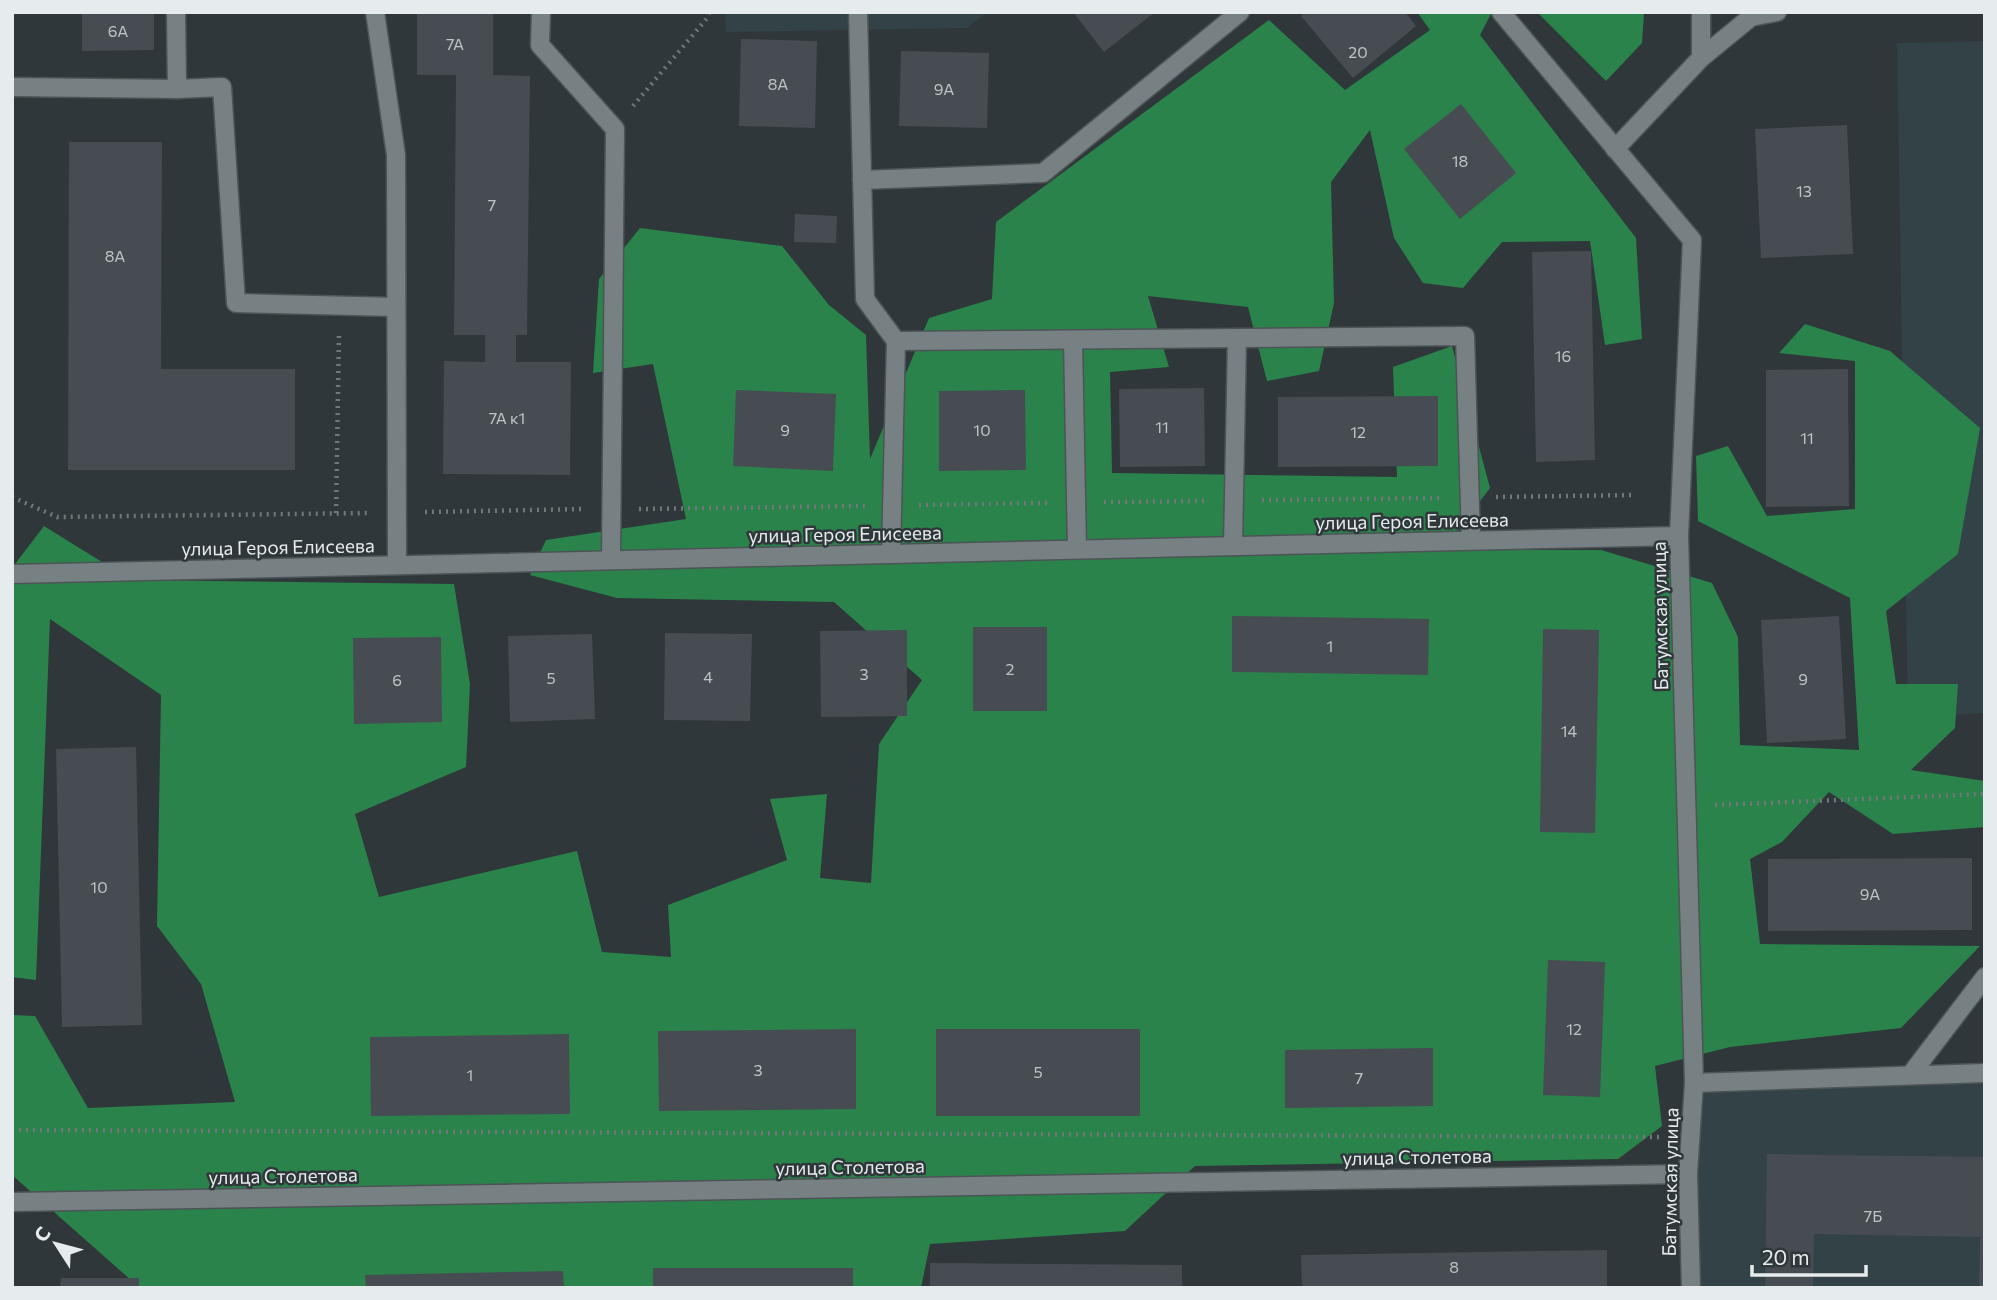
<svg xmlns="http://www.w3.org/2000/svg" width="1997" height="1300" viewBox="0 0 1997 1300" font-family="Commissioner,sans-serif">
  <rect width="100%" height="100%" fill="#2f373a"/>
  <g fill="#324247">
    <path d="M725,12H987L967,28L726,32Z"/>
    <path d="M1985,41V713L1908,718L1897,43Z"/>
    <path d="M1985,1073V1288H1691L1694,1083Z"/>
  </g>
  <g fill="#2a834b">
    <path d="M1417,12H1492L1480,35L1636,238L1642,339L1605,345L1590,241L1502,242L1463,288L1423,283L1394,238L1370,130L1331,182L1334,303L1319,371L1267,381L1248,307L1148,296L1169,367L1110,372L1112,473L1397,477L1393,367L1452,346L1490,488L1443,550H1601L1712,583L1738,637L1740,745L1859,750L1850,598L1698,521L1696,456L1728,446L1767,516L1855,509V361L1779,353L1805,324L1890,351L1980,428L1958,554L1886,611L1896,684H1958L1955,728L1911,770L1985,781V827L1893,834L1829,792L1782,842L1750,859L1760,944L1980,946L1901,1028L1730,1047L1655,1066L1662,1126L1618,1159L1195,1166L1125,1231L930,1244L921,1288H140L12,1175V1015L35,1016L88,1108L235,1102L201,984L157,926L161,695L50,619L36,980L12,977V568L44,526L131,580L454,584L470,684L466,767L355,814L379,897L577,851L602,952L671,957L668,905L787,860L770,799L827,794L820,878L871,883L879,744L922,680L834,602L617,598L530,575L546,540L686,519L653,364L593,373L599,279L640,228L782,246L829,305L866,335L870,459L929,318L992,299L996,222L1269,20L1345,90L1430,30Z"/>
    <path d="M1537,12H1644L1642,43L1606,81Z"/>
  </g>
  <g fill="#474c52">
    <path d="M82,12H154V50L82,51Z"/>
    <path d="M417,12H493V75L530,76L527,335H516V362H571L570,475L443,474L444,361L485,362V335H454L456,75H417Z"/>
    <path d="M1073,12H1155L1104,52Z"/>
    <path d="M1305,12H1405L1416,26L1353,78L1301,16Z"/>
    <path d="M741,39L817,41L815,128L739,126Z"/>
    <path d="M901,51L989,53L987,128L899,126Z"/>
    <path d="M1461,104L1516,173L1460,219L1404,149Z"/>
    <path d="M1847,125L1853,254L1761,258L1755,129Z"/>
    <path d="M69,142H162L161,369H295V470H68Z"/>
    <path d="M795,214L837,216L836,243L794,242Z"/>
    <path d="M1591,251L1595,460L1536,462L1532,252Z"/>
    <path d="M1848,369L1849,506L1766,507V370Z"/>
    <path d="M1204,388L1205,466L1120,467L1119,389Z"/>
    <path d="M736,390L836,394L833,471L733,466Z"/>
    <path d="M1025,390L1026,470L939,471V391Z"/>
    <path d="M1438,396V466L1278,467V397Z"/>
    <path d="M1232,616L1429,619L1428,675L1232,672Z"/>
    <path d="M1839,616L1846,739L1767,743L1761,620Z"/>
    <rect x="973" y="627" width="74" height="84"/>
    <path d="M1543,629L1599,630L1595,833L1540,832Z"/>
    <path d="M907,630V716L821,717L820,631Z"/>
    <path d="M665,633L752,634L750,721L664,720Z"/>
    <path d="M592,634L595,719L510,722L508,636Z"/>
    <path d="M441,637L442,722L354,724L353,638Z"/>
    <path d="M136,747L142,1025L62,1027L56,749Z"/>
    <path d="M1972,858V930L1768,931V859Z"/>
    <path d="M1548,960L1605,962L1600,1097L1543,1095Z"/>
    <path d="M856,1029V1109L659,1111L658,1031Z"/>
    <rect x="936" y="1029" width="204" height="87"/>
    <path d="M569,1034L570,1114L371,1116L370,1037Z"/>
    <path d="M1433,1048V1106L1285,1108V1050Z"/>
    <path d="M1767,1154L1985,1157V1288H1979L1980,1237L1814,1234L1813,1288H1765Z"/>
    <path d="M1607,1250V1288H1302L1301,1255Z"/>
    <path d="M930,1263L1182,1265V1288H930Z"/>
    <rect x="653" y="1268" width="200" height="20"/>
    <path d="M563,1271L564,1288H366L365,1275Z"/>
    <path d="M61,1278H139V1288H60Z"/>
  </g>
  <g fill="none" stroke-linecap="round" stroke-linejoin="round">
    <defs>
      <g id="lane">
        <path d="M176,12L177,89"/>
        <path d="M375,12L396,155L397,565"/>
        <path d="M541,12L540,45L615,129L611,560"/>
        <path d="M858,12L865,299L896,341"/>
        <path d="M1701,58V12"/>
        <path d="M12,87L177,89L222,87L236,303L395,307"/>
        <path d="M1615,149L1701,58L1751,17L1777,12"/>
        <path d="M862,180L1043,173L1240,12"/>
        <path d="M1073,340L1077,549"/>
        <path d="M1233,546L1237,338"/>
        <path d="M891,554L896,341L1465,336L1471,540"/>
        <path d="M1911,1074L1985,977"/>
        <path d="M1694,1083L1985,1073"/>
      </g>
      <g id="street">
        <path d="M1501,12L1692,240L1679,536L1694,1083L1688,1174L1691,1288"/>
        <path d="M12,574L1679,536"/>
        <path d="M12,1202L1688,1174"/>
      </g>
    </defs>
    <use href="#lane" stroke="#4d5456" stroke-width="21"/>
    <use href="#street" stroke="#4d5456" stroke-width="21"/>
    <g stroke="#70787a" stroke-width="4.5" stroke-dasharray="2 5" stroke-linecap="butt">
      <path d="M633,106L708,17L709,12"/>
      <path d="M12,497L57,517L371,513"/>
      <path d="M1496,497L1631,495"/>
      <path d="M1262,500L1442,498"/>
      <path d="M1104,502L1208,501"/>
      <path d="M919,505L1050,503"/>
      <path d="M639,509L865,506"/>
      <path d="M425,512L585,509"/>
      <path d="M336,513L339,332"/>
      <path d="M1715,805L1985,794"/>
      <path d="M12,1130L1663,1137"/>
    </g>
    <use href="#lane" stroke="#778083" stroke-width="18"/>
    <use href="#street" stroke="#778083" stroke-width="18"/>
  </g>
  <g text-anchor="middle" stroke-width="5" stroke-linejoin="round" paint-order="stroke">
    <g font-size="16" fill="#bec4c6">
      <text x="118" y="37">6А</text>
      <text x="455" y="50">7А</text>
      <text x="1358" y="58">20</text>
      <text x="778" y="90">8А</text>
      <text x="944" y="95">9А</text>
      <text x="1460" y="167">18</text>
      <text x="1804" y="197">13</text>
      <text x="492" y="211">7</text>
      <text x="115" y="262">8А</text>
      <text x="1563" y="362">16</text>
      <text x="507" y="424">7А к1</text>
      <text x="1162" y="433">11</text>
      <text x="785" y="436">9</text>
      <text x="982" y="436">10</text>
      <text x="1358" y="438">12</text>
      <text x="1807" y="444">11</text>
      <text x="1330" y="652">1</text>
      <text x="1010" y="675">2</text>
      <text x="864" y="680">3</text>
      <text x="708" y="683">4</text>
      <text x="551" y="684">5</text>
      <text x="1803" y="685">9</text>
      <text x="397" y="686">6</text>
      <text x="1569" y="737">14</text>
      <text x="99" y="893">10</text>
      <text x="1870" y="900">9А</text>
      <text x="1574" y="1035">12</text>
      <text x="758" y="1076">3</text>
      <text x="1038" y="1078">5</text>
      <text x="470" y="1081">1</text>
      <text x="1359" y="1084">7</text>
      <text x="1873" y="1222">7Б</text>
      <text x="1454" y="1273">8</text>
    </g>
    <g font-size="19" fill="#e6eced" stroke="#2f373a">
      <text transform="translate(1412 521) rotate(-1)" y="7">улица Героя Елисеева</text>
      <text transform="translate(845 534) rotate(-1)" y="7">улица Героя Елисеева</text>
      <text transform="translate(278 547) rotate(-1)" y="7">улица Героя Елисеева</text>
      <text transform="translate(1660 616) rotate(-91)" y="7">Батумская улица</text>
      <text transform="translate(1417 1157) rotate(-1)" y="7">улица Столетова</text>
      <text transform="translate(850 1167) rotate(-1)" y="7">улица Столетова</text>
      <text transform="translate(283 1176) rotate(-1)" y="7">улица Столетова</text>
      <text transform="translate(1670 1182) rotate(-89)" y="7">Батумская улица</text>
    </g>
  </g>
  <rect width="1997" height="1300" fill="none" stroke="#e6eced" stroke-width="28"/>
  <g transform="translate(56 1244) rotate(306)" stroke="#2f373a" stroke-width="5" paint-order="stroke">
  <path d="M0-5L12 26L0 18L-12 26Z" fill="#e6eced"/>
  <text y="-10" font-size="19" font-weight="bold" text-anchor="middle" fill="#e6eced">С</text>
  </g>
  <path d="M1752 1265v10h114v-10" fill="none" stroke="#e6eced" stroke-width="3.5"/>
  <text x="1762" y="1265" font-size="21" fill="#e6eced" stroke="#2f373a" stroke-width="5" paint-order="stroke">20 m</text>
</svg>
